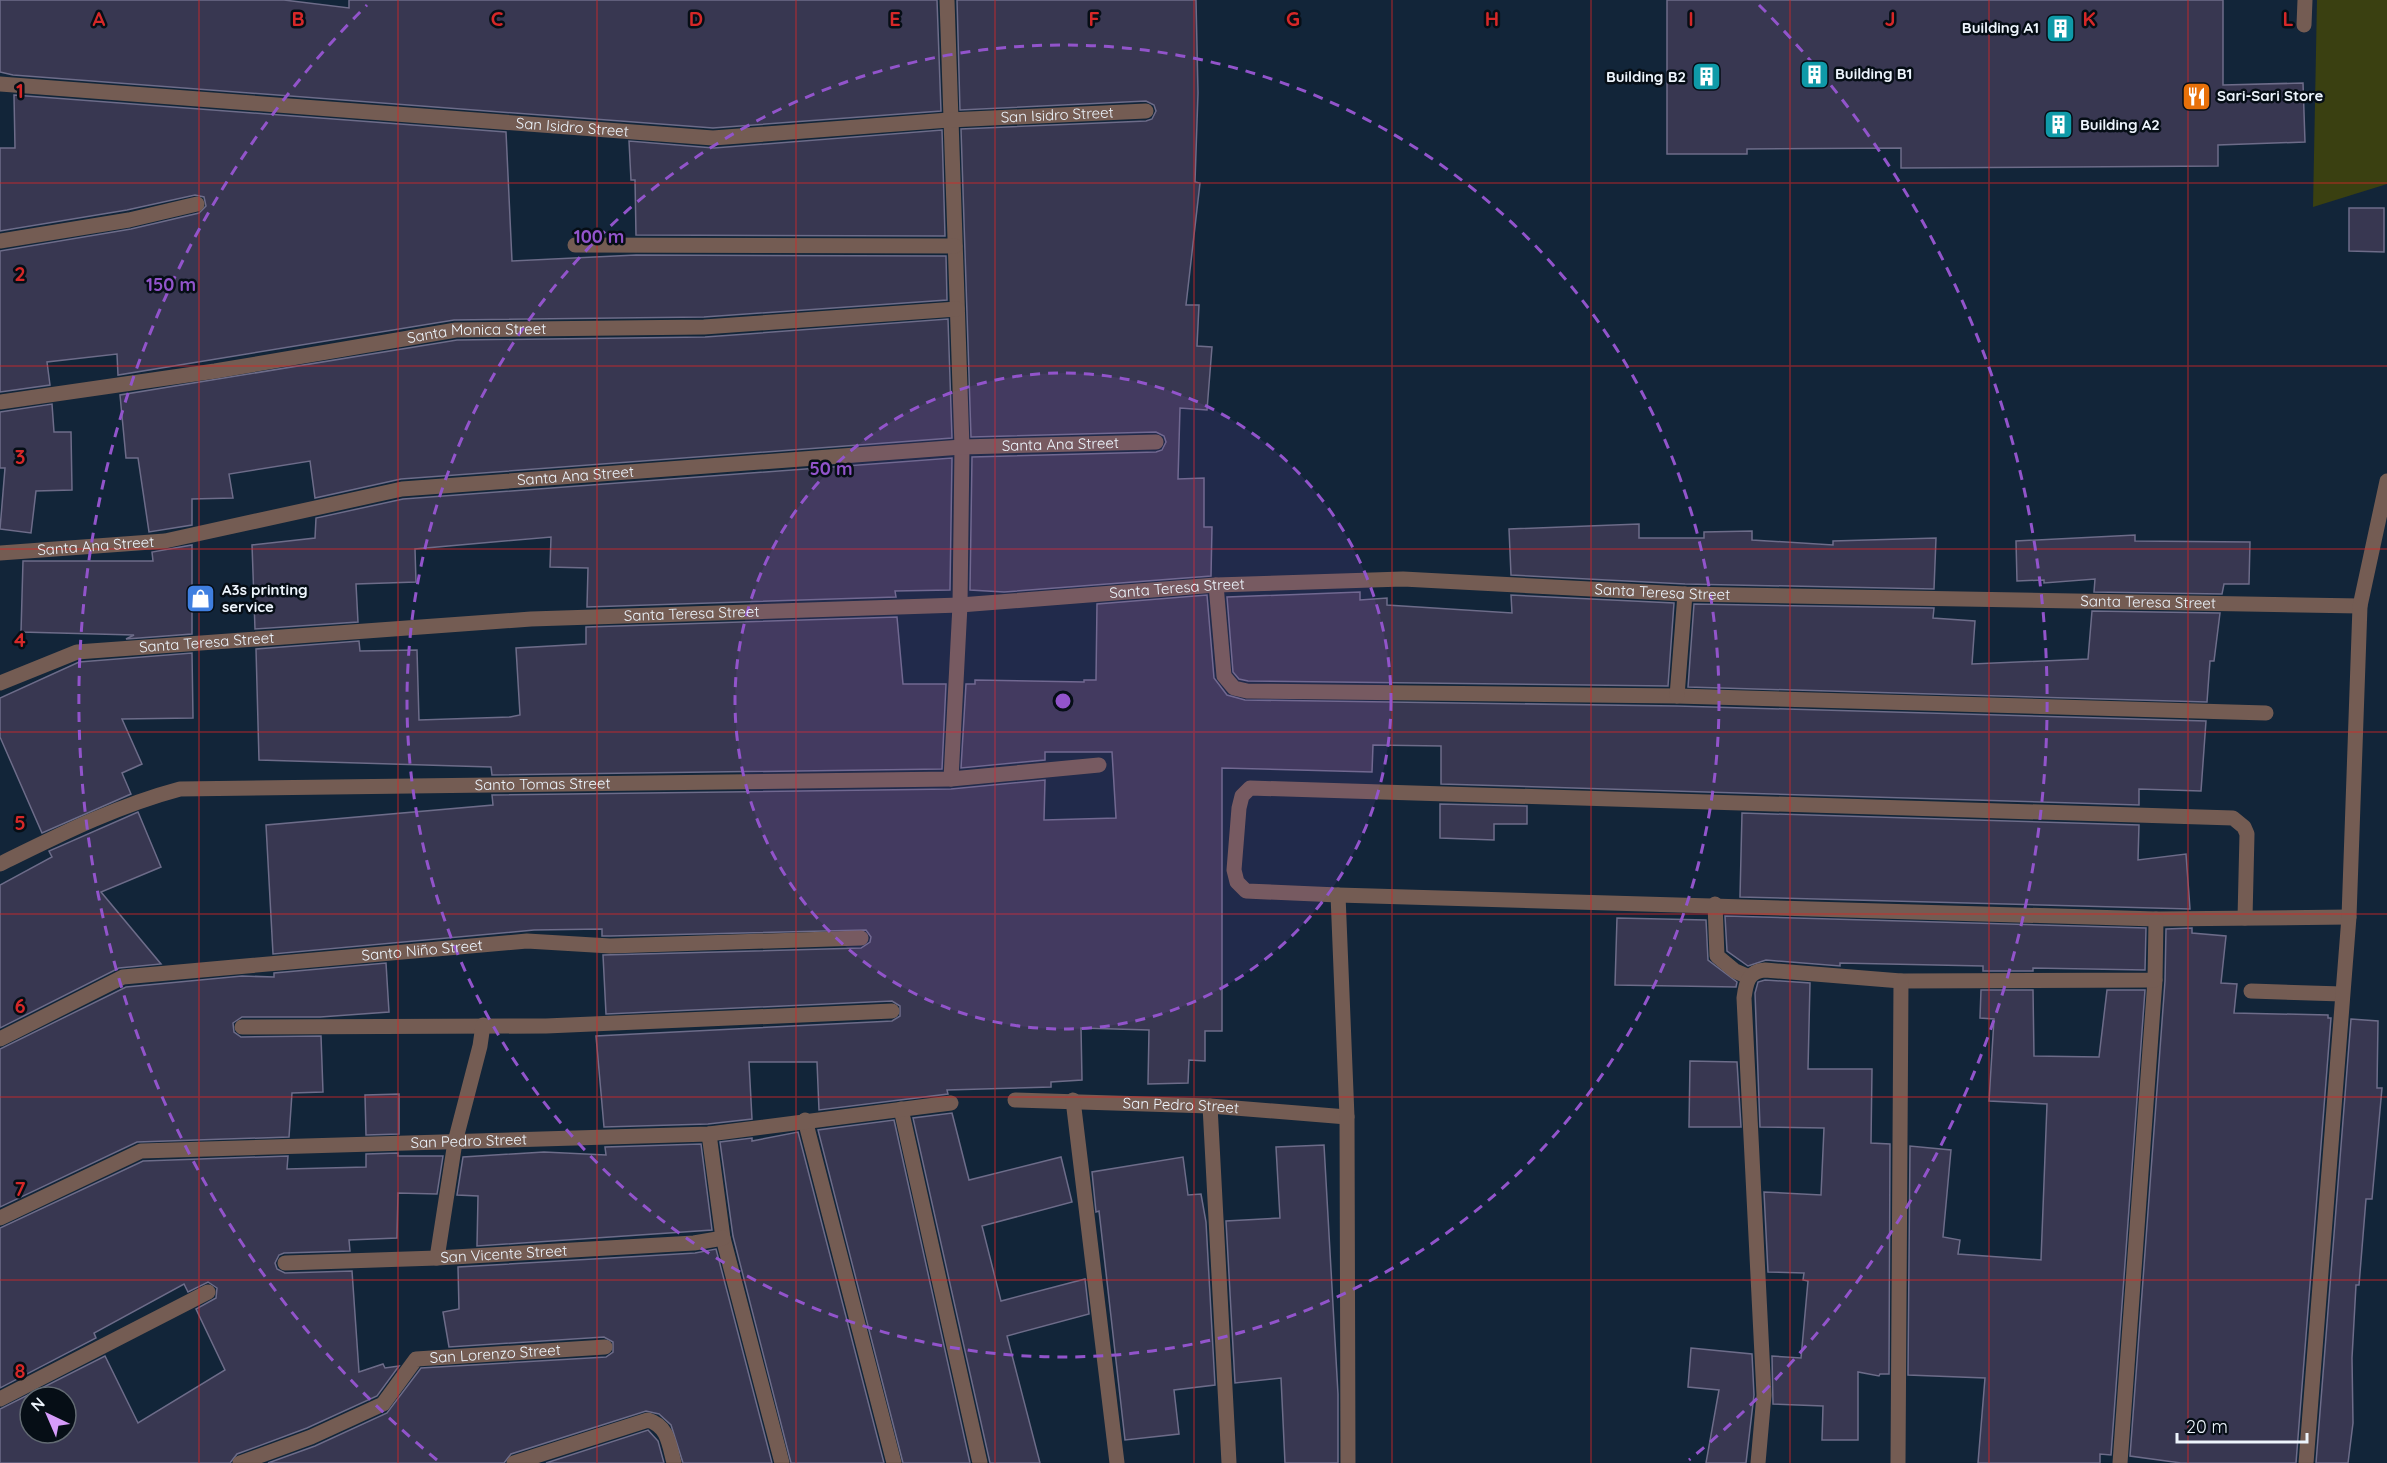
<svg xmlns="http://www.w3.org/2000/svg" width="2387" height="1463" viewBox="0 0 2387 1463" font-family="Quicksand,sans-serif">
  <rect width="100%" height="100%" fill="#122539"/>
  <path fill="#3a4011" d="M2317,0H2387V184L2313,207Z"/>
  <g fill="#383751" stroke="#6d6c89" stroke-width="1.5" fill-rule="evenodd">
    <path d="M0,0H284L349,8V0H937L941,111L713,128L13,75L0,72Z"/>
    <path d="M957,0H1196L1198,93L1195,182L1200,183L1186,305H1199L1197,346L1212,347L1207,410L1180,408L1178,479L1204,478V527H1212L1211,576L1004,592L970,590L972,457L1156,452L1162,450L1166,442L1164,436L1156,432L971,437L961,129L1146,121L1152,119L1156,111L1154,105L1146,101L960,110Z"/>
    <path d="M1667,0H2223V85L2303,83L2305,142L2218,145V166L1901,168V148L1747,149V154H1667Z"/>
    <path d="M14,95L506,132L512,261L636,255L946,256L947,300L704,317L454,320L118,375L117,354L47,362L50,385L0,392V251L131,229L199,213L206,206L204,197L195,195L127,210L0,231V148H15Z"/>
    <path d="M942,130L945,236L636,235L635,180H631L629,141L714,148Z"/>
    <path d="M2349,208H2384V252L2349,251Z"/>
    <path d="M948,319L952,438L401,479L315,498L310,461L229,474L233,498L192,499V525L149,532L138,458H126L120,395L457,340L705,337Z"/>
    <path d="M52,404L54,432H71L72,490L36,491L31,533L0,529L5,468H0V412Z"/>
    <path d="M952,458L950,590L895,591L896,597L587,607L588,568L550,567L551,537L415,549L416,582L356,584L358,622L255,629L252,545L315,538L316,518L403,499Z"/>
    <path d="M1639,524V538H1704V532L1752,531V540L1833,545V541L1936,538L1934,589L1685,584L1511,575L1509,529Z"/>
    <path d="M2135,535V541L2250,542L2249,584H2224L2222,594L2094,592L2095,579L2044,583V580L2017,581L2016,541Z"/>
    <path d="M192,545V634L126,639L134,635L21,632L23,561H153L152,552Z"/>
    <path d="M1360,592V600L1387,598V605L1512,613L1511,595L1674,603L1668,686L1248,681L1239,679L1233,672L1227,597Z"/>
    <path d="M1207,595L1214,678L1227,695L1245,700L1677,706L2206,721L2201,791L2139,789V805L1441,784V746L1373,745L1372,772L1222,768V1031H1205V1061L1189,1060L1188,1083L1148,1084L1149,1030L1081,1028L1082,1080L1051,1082V1087L947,1090L948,1094L819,1110L817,1062H749L752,1119L708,1124L604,1127L596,1036L892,1021L900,1016V1006L892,1001L606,1014L603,955L861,948L870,942L871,937L866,930L610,936H602V929L534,930L273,954L266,825L493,805L492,795L951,789L1045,780L1044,820L1116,818L1112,752H1045V760L961,768L966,684H975V680L1084,682V680H1096L1097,604Z"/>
    <path d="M1694,604L1934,608L1933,618L1975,621L1972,664L2088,659L2092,611L2220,613L2214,661H2210L2207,702L1688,687Z"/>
    <path d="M897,617L903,684H946L942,769L492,775L491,767L259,760L256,649L359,641L360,651L417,650L419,720L510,717L520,715L516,648L586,644V627Z"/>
    <path d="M192,653L193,718L122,719L142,764L122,773L131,794L42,833L0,737V698L79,662Z"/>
    <path d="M1440,804L1527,806V824H1494V840L1440,838Z"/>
    <path d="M138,812L161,867L101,892L161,964L119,968L0,1028V885L52,857L49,851Z"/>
    <path d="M1742,813L2139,825L2138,860L2186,854L2190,909L1740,897Z"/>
    <path d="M1725,916L2146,928L2145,970L2033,968V971H1983V966L1840,963V966L1766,960L1748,966L1727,951Z"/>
    <path d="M1617,918L1706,920L1708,960L1737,982L1736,987L1615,985Z"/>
    <path d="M2192,928V933L2226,936L2221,983L2237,984L2234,1013L2328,1015V1018H2331L2296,1463H2181L2130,1456L2165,981L2166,929Z"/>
    <path d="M386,963L389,1012L320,1017H242L233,1023L234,1032L241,1037L321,1036L323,1092L292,1093L289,1137L137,1142L0,1207V1049L126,987L242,976L274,977V973Z"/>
    <path d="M1765,980L1810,983L1808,1069H1872L1871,1143L1890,1144L1889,1374H1880L1879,1376L1858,1372V1440H1822L1823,1406L1773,1404L1772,1356L1801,1358L1808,1281L1803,1280L1804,1273L1768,1272L1764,1192L1821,1195L1824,1128L1760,1127L1755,993L1758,982Z"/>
    <path d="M1981,990H2033L2034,1056L2099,1057L2107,990H2145L2111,1455L2100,1454V1463H1978L1985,1378L1908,1375L1910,1146L1951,1150L1943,1237L1960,1240L1958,1254L2041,1260L2047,1104L1989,1101L1994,1019L1980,1018Z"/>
    <path d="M2351,1019L2378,1021L2377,1088H2382L2372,1199H2366L2359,1285H2356L2352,1358L2353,1423L2348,1463H2316Z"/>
    <path d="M1690,1061L1737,1062L1741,1127H1689Z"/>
    <path d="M399,1094V1134L366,1135L365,1095Z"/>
    <path d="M952,1113L969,1180L1061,1157L1072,1202L982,1226L1001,1301L1085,1279L1089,1314L1007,1336L1040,1463H990L913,1118Z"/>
    <path d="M894,1120L970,1463H903L818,1130Z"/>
    <path d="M798,1132L884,1463H791L733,1236L720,1142L752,1138V1141Z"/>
    <path d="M701,1144L712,1230L477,1246L478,1196L457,1195L463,1157L544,1152L606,1155L605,1147Z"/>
    <path d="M1324,1145L1338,1394V1463H1285L1281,1378L1235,1383L1226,1221L1280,1218L1276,1147Z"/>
    <path d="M398,1153V1156H443L437,1194L398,1193L397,1238L349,1240L350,1251L284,1253L279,1255L275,1263L277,1269L285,1273L352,1271L359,1372L383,1364L385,1368L399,1366L377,1396L307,1428L237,1454L230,1463H0V1409L105,1356L138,1423L225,1370L196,1309L216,1298L217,1288L208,1282L188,1292L184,1284L94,1333L96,1338L0,1388V1228L143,1161L288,1156L287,1169L366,1167V1154ZM30,1397H66V1433H30Z"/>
    <path d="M1183,1157L1188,1195L1201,1194L1206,1222L1215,1385L1174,1390L1179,1434L1125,1440L1099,1211L1096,1212L1092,1172Z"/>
    <path d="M716,1249L772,1463H683L671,1425L659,1414L646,1411L511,1454L504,1463H268L315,1446L387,1413L421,1368L606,1357L613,1352V1342L604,1337L449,1347L443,1312L459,1309L458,1267L695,1253Z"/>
    <path d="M1691,1348L1752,1354L1754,1395L1746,1463H1706L1719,1390L1688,1387Z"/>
    <path d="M648,1430L658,1441L664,1463H546Z"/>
  </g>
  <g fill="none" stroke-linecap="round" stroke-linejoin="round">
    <g stroke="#745c53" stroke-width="15">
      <path d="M2304,25L2305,0"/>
      <path d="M2251,991L2342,994"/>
      <path d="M2120,1463L2155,980"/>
    </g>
    <g stroke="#745c53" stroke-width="15">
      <path d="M947,0L962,447L960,605L951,779"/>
      <path id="s1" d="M0,84L713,138L949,120L1146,111"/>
      <path d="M0,241L129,220L197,204"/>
      <path d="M575,245L955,246"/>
      <path id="s2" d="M0,402L215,371L456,330L704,327L957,309"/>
      <path id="s3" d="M0,553L165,541L402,489L962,447L1156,442"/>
      <path d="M1216,585L1224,676L1234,688L1247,691L1677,696L2266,713"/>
      <path id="s4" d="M0,683L77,652L531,619L960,605L1216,585L1403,579L1685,594L2360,606"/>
      <path d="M1677,696L1685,594"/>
      <path id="s5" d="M0,864C59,835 116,806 180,789L951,779L1099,765"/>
      <path d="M1338,895L1246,891L1237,882L1234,870L1239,808L1242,796L1250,788L2233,818L2244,827L2247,834L2245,918"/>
      <path d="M1715,904L1717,956L1735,971L1749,977"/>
      <path d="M242,1027L546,1026L892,1011"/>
      <path id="s6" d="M0,1039L123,977L527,941L610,946L861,938"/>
      <path id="s7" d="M1015,1100L1210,1106L1347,1117"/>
      <path d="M1073,1100L1117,1463"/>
      <path d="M1210,1106L1229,1463"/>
      <path d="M901,1109L980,1463"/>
      <path d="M805,1120L894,1463"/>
      <path d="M709,1134L723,1238L782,1463"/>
      <path id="s8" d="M0,1218L141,1151L709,1134L951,1103"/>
      <path d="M437,1258L455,1142L480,1046L483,1025"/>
      <path id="s9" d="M285,1263L437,1258L694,1243L723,1238"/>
      <path d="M0,1399L208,1292"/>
      <path id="s10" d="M240,1463L311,1437L383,1404L416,1359L605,1347"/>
      <path d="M514,1463L648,1420C668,1426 669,1444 674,1463"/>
      <path d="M1348,1463L1347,1117L1338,895L2156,919L2349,917"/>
      <path d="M1758,1463L1764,1395L1744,998C1746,983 1748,971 1765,970L1901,981L2155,980L2156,919"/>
      <path d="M1898,1463L1901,981"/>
      <path d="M2306,1463L2349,917L2360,606L2387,481"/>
    </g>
  </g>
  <path fill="none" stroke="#d62828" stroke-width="1.5" stroke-opacity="0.55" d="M199,0V1463M398,0V1463M597,0V1463M796,0V1463M995,0V1463M1194,0V1463M1392,0V1463M1591,0V1463M1790,0V1463M1989,0V1463M2188,0V1463M0,183H2387M0,366H2387M0,549H2387M0,732H2387M0,914H2387M0,1097H2387M0,1280H2387"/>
  <circle cx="1063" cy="701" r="328" fill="#9254cb" fill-opacity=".12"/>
  <g fill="none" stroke="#9254cb" stroke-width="3" stroke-dasharray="10 8">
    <circle cx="1063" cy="701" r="328"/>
    <circle cx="1063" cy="701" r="656"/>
    <path d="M437 1460A984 984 0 0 1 367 5M1759 5A984 984 0 0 1 1689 1460"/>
  </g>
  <defs>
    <symbol id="building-square" viewBox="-11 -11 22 22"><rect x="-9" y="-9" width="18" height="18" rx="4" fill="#0f9aa8" stroke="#060e16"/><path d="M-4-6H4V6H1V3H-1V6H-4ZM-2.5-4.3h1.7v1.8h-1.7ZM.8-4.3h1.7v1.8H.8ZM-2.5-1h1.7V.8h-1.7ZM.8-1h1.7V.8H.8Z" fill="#fff"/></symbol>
    <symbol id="restaurant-square" viewBox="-11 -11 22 22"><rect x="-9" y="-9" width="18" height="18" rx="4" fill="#e8710a" stroke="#060e16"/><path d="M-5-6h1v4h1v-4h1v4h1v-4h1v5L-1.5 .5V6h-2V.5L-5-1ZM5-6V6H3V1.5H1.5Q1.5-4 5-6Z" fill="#fff"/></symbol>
    <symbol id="shop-square" viewBox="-11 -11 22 22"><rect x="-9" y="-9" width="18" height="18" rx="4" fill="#3f7fe0" stroke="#060e16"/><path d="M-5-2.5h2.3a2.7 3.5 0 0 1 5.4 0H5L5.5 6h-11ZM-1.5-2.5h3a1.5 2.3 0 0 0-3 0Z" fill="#fff"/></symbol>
  </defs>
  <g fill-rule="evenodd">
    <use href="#building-square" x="2044" y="12" width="33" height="33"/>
    <use href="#building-square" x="1798" y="58" width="33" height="33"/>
    <use href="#building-square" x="1690" y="60" width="33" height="33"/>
    <use href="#restaurant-square" x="2180" y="80" width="33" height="33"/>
    <use href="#building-square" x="2042" y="108" width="33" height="33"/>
    <use href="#shop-square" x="184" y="582" width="33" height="33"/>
  </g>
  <g text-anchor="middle" stroke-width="5" stroke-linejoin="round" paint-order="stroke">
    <g font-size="15" font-weight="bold" fill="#edf4fc" stroke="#060e16" text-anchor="start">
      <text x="2039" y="33" text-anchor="end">Building A1</text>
      <text x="1835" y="79">Building B1</text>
      <text x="1686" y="82" text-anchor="end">Building B2</text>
      <text x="2217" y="101">Sari-Sari Store</text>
      <text x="2080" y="130">Building A2</text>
      <text x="222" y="595">A3s printing<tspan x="222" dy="17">service</tspan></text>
    </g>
    <g font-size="15" fill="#edf4fc" stroke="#060e16">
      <text dy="5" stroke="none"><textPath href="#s1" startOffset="1060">San Isidro Street</textPath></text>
      <text dy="5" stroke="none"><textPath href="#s1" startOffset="574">San Isidro Street</textPath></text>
      <text dy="5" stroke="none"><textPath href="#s2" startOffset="482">Santa Monica Street</textPath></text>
      <text dy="5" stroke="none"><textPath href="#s3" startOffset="1068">Santa Ana Street</textPath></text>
      <text dy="5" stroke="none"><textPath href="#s3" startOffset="582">Santa Ana Street</textPath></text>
      <text dy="5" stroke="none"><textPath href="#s3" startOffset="96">Santa Ana Street</textPath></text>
      <text dy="5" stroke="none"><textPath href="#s4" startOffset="1185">Santa Teresa Street</textPath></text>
      <text dy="5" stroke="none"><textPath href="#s4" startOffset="1671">Santa Teresa Street</textPath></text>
      <text dy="5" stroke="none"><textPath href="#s4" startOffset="2157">Santa Teresa Street</textPath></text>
      <text dy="5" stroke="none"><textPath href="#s4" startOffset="699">Santa Teresa Street</textPath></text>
      <text dy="5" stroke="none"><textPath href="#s4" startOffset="213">Santa Teresa Street</textPath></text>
      <text dy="5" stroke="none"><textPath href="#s5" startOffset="558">Santo Tomas Street</textPath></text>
      <text dy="5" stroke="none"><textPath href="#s6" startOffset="438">Santo Niño Street</textPath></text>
      <text dy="5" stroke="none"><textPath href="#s7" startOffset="166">San Pedro Street</textPath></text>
      <text dy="5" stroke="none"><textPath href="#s8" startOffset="484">San Pedro Street</textPath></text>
      <text dy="5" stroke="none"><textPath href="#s9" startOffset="219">San Vicente Street</textPath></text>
      <text dy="5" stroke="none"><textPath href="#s10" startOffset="290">San Lorenzo Street</textPath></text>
    </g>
  </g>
  <g font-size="20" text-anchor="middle" font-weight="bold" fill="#d62828" stroke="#060e16" stroke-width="5" stroke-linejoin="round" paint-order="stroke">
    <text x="99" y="26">A</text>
    <text x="298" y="26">B</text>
    <text x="497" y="26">C</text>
    <text x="696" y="26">D</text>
    <text x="895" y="26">E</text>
    <text x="1094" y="26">F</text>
    <text x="1293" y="26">G</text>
    <text x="1492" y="26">H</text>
    <text x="1691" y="26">I</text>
    <text x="1890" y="26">J</text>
    <text x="2089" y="26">K</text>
    <text x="2288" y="26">L</text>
    <text x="20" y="98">1</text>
    <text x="20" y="281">2</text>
    <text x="20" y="464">3</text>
    <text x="20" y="647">4</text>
    <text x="20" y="830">5</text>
    <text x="20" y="1013">6</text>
    <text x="20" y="1196">7</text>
    <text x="20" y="1378">8</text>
  </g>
  <circle cx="1063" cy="701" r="9" fill="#9254cb" stroke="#060e16" stroke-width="3"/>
  <g font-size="18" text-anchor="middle" font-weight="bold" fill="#9254cb" stroke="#060e16" stroke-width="5" stroke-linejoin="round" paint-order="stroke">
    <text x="599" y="243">100 m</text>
    <text x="171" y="291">150 m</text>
    <text x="831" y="475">50 m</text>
  </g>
  <g transform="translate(48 1415) rotate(316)"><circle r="28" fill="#060e16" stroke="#626a72" stroke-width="1.5"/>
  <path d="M0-4.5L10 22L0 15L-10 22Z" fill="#d69bfa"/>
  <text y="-9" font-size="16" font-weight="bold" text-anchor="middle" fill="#edf4fc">N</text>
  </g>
  <path d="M2177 1433v9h130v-9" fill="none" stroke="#edf4fc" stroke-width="3"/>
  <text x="2186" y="1433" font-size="18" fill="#edf4fc" stroke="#060e16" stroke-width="4.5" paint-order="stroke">20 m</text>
</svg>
